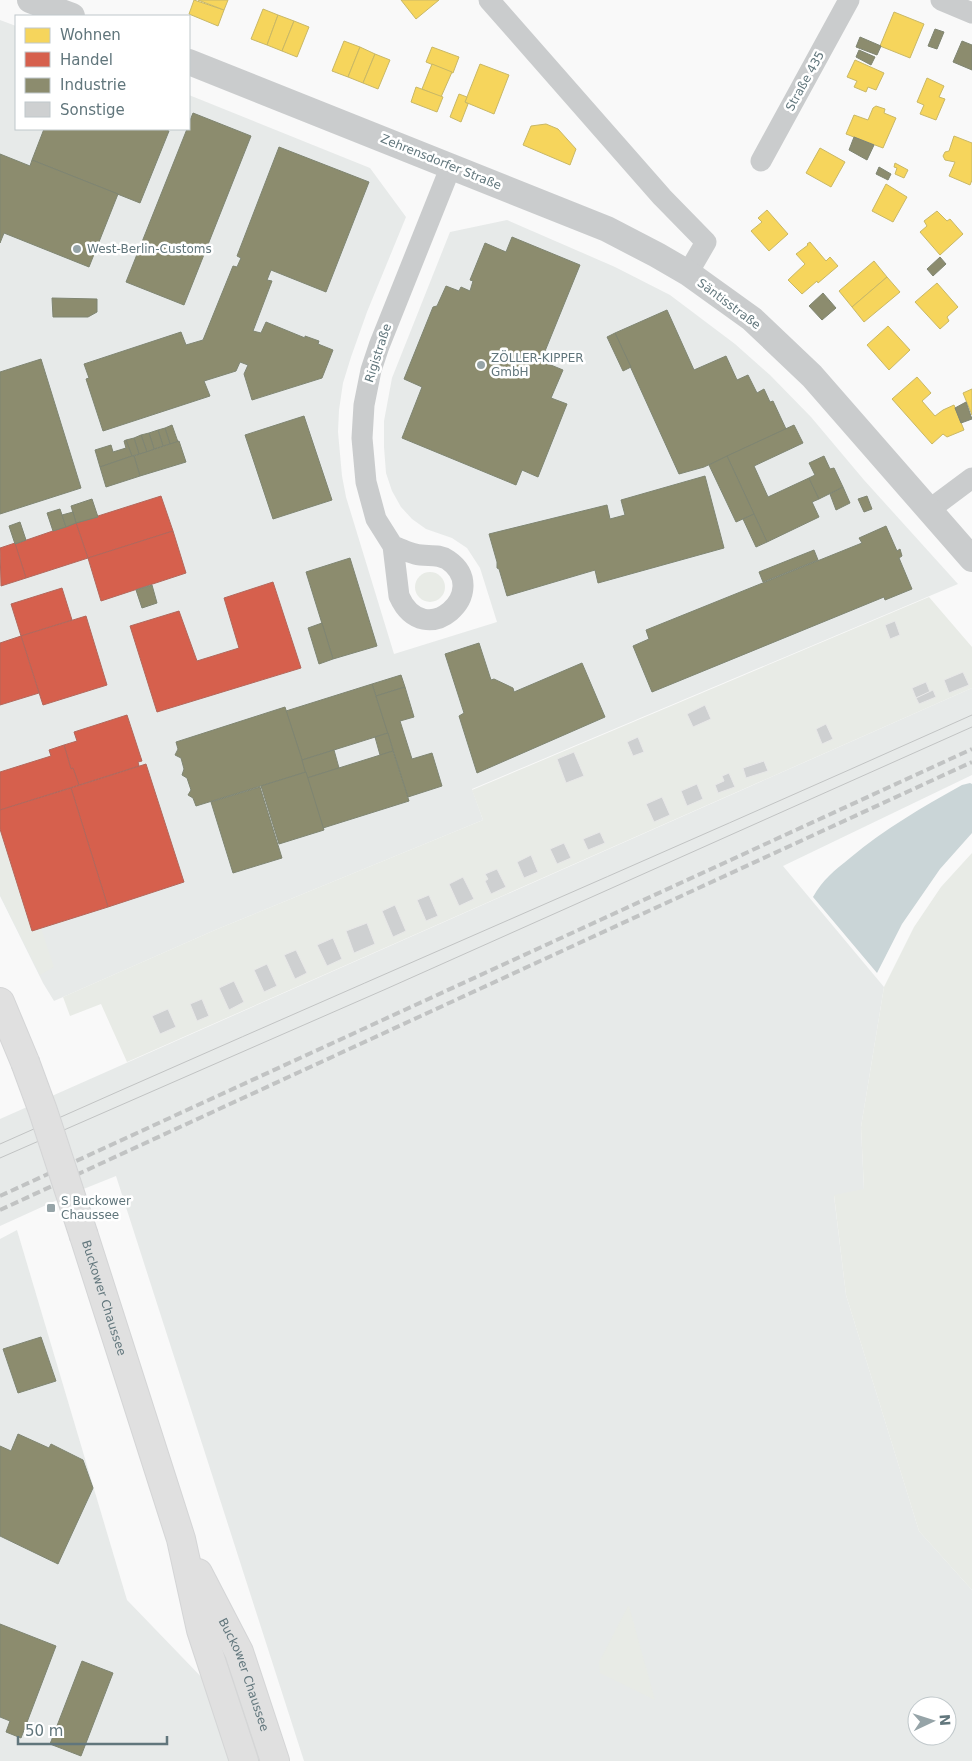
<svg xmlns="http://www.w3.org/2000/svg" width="972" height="1761" viewBox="0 0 972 1761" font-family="'DejaVu Sans',sans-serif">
  <rect width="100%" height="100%" fill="#f9f9f9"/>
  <g fill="#e7eae9" fill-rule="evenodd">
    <path d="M0,20L16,26V129H189V95L370,168L406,217L367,312L351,357L343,383L339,410L338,432L342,476L346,497L394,654L497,622L480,568L467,548L452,538L426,529L412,519L401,507L392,491L386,473L384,447V421L392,378L450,232L507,220L615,267L670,295L735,344L770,375L811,417L864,480L958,584L472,789L483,820L215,930L54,1001L43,983L0,896Z"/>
    <path d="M972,688V775L783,866L884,987L861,1127L864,1190L834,1196L846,1295L919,1531L972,1590V1761H304L116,1176L66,1196L0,1226V1119ZM917,1706H947V1736H917Z"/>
    <path d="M17,1230L127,1600L208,1684L232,1761H0V1239Z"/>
  </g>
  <g fill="#e8ebe6">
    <circle cx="430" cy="587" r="15"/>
    <path d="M929,597L972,647V688L127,1062L101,1004L70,1016L63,997L215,930L483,820L472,790Z"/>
    <path d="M0,829L32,930L41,928L54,967L40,975L0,895Z"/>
    <path d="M972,853V1590L919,1531L846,1295L834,1195L864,1189L861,1127L884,987L914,927L941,887Z"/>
    <path d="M628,1606H629L655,1700L600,1673L599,1662Z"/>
  </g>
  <path fill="#cad5d7" d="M970,783L972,784V833L940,869L902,924L877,973L813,897C823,879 834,871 850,858C884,829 923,807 962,785Z"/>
  <g fill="#f6d55c" stroke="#c9b866">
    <path d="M194,0L224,10L218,26L189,14Z"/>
    <path d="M198,0H228L224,10Z"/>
    <path d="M401,0H439L416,19Z"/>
    <path d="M263,9L278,15L267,45L251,39Z"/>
    <path d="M894,12L924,24L910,58L880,46Z"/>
    <path d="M278,15L294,21L282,51L267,45Z"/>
    <path d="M294,21L309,27L297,57L282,51Z"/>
    <path d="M344,41L360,47L348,77L332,71Z"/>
    <path d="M360,47L375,54L363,83L348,77Z"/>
    <path d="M432,47L459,57L453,73L426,62Z"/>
    <path d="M375,54L390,60L378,89L363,83Z"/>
    <path d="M855,60L884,73L876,90L868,87L866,92L854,87L857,81L847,77Z"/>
    <path d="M432,64L452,72L441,97L422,89Z"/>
    <path d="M480,64L509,75L494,114L465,102Z"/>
    <path d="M927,78L944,86L939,97L945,99L936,120L920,114L924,105L917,102Z"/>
    <path d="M416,87L443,97L437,112L411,102Z"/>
    <path d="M459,94L467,97L465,102L468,104L461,122L450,117Z"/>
    <path d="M876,106L885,109L884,113L896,118L883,148L846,134L854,115L868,120L873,108Z"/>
    <path d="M546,124L558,129L576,149L570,165L523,145L531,126Z"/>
    <path d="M954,136L972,143V180L970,185L949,176L955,162L945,160L943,156L945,152L949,151Z"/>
    <path d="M820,148L845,162L831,187L806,173Z"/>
    <path d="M895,163L908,170L904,178L895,174L897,168L894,167Z"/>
    <path d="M886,184L907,197L893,222L872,211Z"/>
    <path d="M767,210L788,234L769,251L751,231L762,222L758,218Z"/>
    <path d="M937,211L947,221L950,219L963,234L940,255L920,232L927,226L924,221Z"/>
    <path d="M810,242L826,261L830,257L838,266L818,283L817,281L802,294L788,280L805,264L796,254L808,245L807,244Z"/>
    <path d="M874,261L887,277L852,307L839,291Z"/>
    <path d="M887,277L900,292L864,322L852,307Z"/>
    <path d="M937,283L958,307L947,317L949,321L940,329L915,302Z"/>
    <path d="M888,326L910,350L889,370L867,345Z"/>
    <path d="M917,377L931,393L922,401L935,416L943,410L954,405L964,430L947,437L943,434L932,444L892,399Z"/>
    <path d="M972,389V415L963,393Z"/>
  </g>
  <g fill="#d6604d" stroke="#b3675b">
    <path d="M161,496L173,531L88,558L76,523Z"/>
    <path d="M76,523L88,558L26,578L15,544Z"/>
    <path d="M173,531L186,573L101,601L88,558Z"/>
    <path d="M15,543L26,578L1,586L0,548Z"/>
    <path d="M273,582L301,668L157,712L130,626L179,611L197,661L239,648L224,598Z"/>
    <path d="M62,588L72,620L21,636L11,604Z"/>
    <path d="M86,616L107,685L43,705L21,636Z"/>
    <path d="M21,636L39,693L0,705V643Z"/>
    <path d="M127,715L142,761L138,762L139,766L79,785L73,768L71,769L64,745L77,741L74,732Z"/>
    <path d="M64,745L71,769L73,768L79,785L0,810V772L51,756L49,750Z"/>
    <path d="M146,764L184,882L108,907L71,788Z"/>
    <path d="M71,788L108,907L32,931L0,829V810Z"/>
  </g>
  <g fill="#8c8c6e" stroke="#7f8572">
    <path d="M935,29L944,32L937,49L928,46Z"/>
    <path d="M860,37L881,46L877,55L856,47Z"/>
    <path d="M962,41L972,45V70L953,62Z"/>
    <path d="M859,50L875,57L871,65L856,57Z"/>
    <path d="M193,113L251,136L184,305L126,282L187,129H189V123Z"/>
    <path d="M44,129H163L169,131L140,203L32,160Z"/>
    <path d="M854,137L874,145L867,160L849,150Z"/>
    <path d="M279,147L369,182L326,292L271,270L267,280L272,281L253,331L261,333L266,322L305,338V336L319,341L318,344L333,350L322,378L252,400L244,374L248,365L240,362L236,371L204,381L210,396L103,431L86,379L89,378L84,364L181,332L186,345L203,340L233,266L237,267L241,258L237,256Z"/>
    <path d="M0,154L30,166L32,160L118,194L89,267L4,233L0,243Z"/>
    <path d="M879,167L891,174L888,180L876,174Z"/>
    <path d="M512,237L580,265L541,361L563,370L551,398L567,404L538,477L522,470L516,485L402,438L422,387L404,379L433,307L437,306L446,286L459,291L461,287L470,291L473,281L470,280L485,243L506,252Z"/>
    <path d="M940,257L946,264L933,276L927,269Z"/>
    <path d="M823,293L836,308L822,320L809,306Z"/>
    <path d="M52,298L97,299V312L88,317H53Z"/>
    <path d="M667,310L694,370L726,356L737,380L748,375L757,393L764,389L770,402L773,401L786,429L704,467L679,474L615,333Z"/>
    <path d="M615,333L631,367L623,371L607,337Z"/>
    <path d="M41,359L81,488L0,514V372Z"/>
    <path d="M966,402L972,419L961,423L955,408Z"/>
    <path d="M304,416L332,500L273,519L245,435Z"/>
    <path d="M172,425L178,442L170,444L165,428Z"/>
    <path d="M794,425L803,443L754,466L768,497L809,478L819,499L812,502L819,517L767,542L727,456Z"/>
    <path d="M165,428L170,444L163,446L158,430Z"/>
    <path d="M158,430L163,446L154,449L149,433Z"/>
    <path d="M149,433L154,449L147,452L141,435Z"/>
    <path d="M141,435L147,452L139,454L134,438Z"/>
    <path d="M134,438L139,454L132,456L126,440Z"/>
    <path d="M126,440L132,456L100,467L95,450L111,445L113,452L126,448L124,441Z"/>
    <path d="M179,441L186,462L140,476L134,456Z"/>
    <path d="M132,456H134L140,476L106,487L100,467Z"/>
    <path d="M727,456L754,514L736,522L709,465Z"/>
    <path d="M824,456L830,469L834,468L843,487L819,499L809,478L815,475L809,463Z"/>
    <path d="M705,476L724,548L598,583L595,570L507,596L499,569L497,568V562L489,534L607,505L610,519L625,515L621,500Z"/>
    <path d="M843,487L850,503L836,510L830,494Z"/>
    <path d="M867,496L872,509L864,512L858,499Z"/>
    <path d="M92,499L98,517L76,523L71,506Z"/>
    <path d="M60,509L66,527L53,531L47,513Z"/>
    <path d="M73,512L76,523L66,527L62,515Z"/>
    <path d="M754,514L767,542L756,547L743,519Z"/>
    <path d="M20,522L26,540L15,544L9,526Z"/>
    <path d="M886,526L897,551L900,549L902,556L899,558L912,589L885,600L884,597L652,692L633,646L649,639L646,630L862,543L859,538Z"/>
    <path d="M814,550L818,560L763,582L759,572Z"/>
    <path d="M350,558L377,646L333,659L306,572Z"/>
    <path d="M152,585L157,603L142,608L136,590Z"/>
    <path d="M322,623L333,659L319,664L308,628Z"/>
    <path d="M479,643L491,680L494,679L513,688L514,692L582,663L605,717L477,773L459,716L464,713L445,654Z"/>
    <path d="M401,675L405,687L376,696L372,684Z"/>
    <path d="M372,684L388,733L302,760L286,711Z"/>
    <path d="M405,687L414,717L400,721L412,759L432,753L442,786L408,797L376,696Z"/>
    <path d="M285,707L306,772L196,806L193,798L188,795L191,790L187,778L182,775L184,769L181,758L175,755L178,749L176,742Z"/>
    <path d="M388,733L393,751L380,755L375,737Z"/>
    <path d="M334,750L339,768L307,778L302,760Z"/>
    <path d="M393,751L409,801L323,828L307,778Z"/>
    <path d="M306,772L324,830L279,844L261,786Z"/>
    <path d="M260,787L282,858L233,873L211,802Z"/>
    <path d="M41,1337L56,1381L18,1393L3,1349Z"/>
    <path d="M18,1434L49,1448L51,1444L83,1460L93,1488L58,1564L0,1536V1446L11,1451Z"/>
    <path d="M0,1624L56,1646L21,1738L6,1732L10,1721L0,1717Z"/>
    <path d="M82,1661L113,1673L81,1756L50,1744Z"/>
  </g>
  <g fill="#ced0d1" stroke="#e8e8e8">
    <path d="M895,621L900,635L890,639L885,625Z"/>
    <path d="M963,672L969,685L949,693L944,680Z"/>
    <path d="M926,682L930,692L916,698L912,688Z"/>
    <path d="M933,690L936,697L919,704L916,698Z"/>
    <path d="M705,705L711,719L693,727L687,714Z"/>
    <path d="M826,724L833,739L822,744L816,729Z"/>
    <path d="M638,737L644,752L633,756L627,742Z"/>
    <path d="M574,752L584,776L566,783L557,759Z"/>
    <path d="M764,761L768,771L746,778L743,768Z"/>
    <path d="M729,773L735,787L718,793L715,785L724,781L722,776Z"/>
    <path d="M697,784L703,799L687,806L681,791Z"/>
    <path d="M662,797L670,815L654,822L646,804Z"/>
    <path d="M600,832L605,843L588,850L583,839Z"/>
    <path d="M564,843L571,858L557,864L550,849Z"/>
    <path d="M531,855L538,872L524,878L517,862Z"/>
    <path d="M497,869L506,887L491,894L485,881L488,879L485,874Z"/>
    <path d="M463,877L474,899L459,906L449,884Z"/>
    <path d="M429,895L438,916L426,921L417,900Z"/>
    <path d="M395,905L406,931L393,937L382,911Z"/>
    <path d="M367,923L375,944L354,953L346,931Z"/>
    <path d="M333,938L342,959L327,966L317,945Z"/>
    <path d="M296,950L307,973L295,979L284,955Z"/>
    <path d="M267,964L277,986L264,992L254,970Z"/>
    <path d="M234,981L244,1002L229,1010L219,988Z"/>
    <path d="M202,999L209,1016L197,1021L190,1004Z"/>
    <path d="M168,1009L176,1027L160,1034L152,1016Z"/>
  </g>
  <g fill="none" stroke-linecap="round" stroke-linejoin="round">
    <defs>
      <g id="secondary">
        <path d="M0,1002L25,1062"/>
        <path id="s1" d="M84,1236L181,1539L201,1630L244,1761"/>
        <path id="s2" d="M198,1573L239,1652L275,1761"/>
      </g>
    </defs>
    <use href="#secondary" stroke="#d4d5d6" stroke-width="30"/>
    <g stroke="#cacccd" stroke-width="21">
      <path d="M489,0L662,197L706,242L688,273"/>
      <path d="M941,0L972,13"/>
      <path d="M761,161L849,0"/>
      <path d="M929,510L972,478"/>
      <path d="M393,546C400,548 407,552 415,554C427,557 438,553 448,560C493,591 425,654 399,596L393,546L376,519L366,482L362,438L364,405L371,370L379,346L451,166"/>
    </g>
    <g stroke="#cacccd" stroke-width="26">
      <path d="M30,0L72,16"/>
      <path d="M189,62L607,229L657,255L688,273L752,319L812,376L972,559"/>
    </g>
    <use href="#secondary" stroke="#e0e0e0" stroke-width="28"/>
    <g stroke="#c1c3c3" stroke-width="1">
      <path d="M0,1144C323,1000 649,860 972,715"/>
      <path d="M0,1158L386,989L972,727"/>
    </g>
    <g stroke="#c1c3c3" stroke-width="4" stroke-dasharray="8 4" stroke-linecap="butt">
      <path d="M0,1196L972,749"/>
      <path d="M0,1210L972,762"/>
    </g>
    <defs>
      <path id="secondary-bridge" d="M25,1062L43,1111L84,1236"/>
    </defs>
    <use href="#secondary-bridge" stroke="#d4d5d6" stroke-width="30" stroke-linecap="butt"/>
    <use href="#secondary-bridge" stroke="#e0e0e0" stroke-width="28"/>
  </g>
  <g fill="#96a4a8" stroke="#fff" stroke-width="2">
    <circle cx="77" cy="249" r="5"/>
    <circle cx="481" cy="365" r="5"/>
    <rect x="46" y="1203" width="10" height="10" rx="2.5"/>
  </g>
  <g text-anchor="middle" stroke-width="5" stroke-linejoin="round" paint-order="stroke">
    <g font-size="12" fill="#61767c" stroke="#fff">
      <text transform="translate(805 81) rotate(-61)" y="4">Straße 435</text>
      <text transform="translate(441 162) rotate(22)" y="4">Zehrensdorfer Straße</text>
      <text transform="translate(729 304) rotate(37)" y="4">Säntisstraße</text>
      <text transform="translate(378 353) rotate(-72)" y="4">Rigistraße</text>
      <text dy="4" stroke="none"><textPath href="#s1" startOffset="65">Buckower Chaussee</textPath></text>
      <text dy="4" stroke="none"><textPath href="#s2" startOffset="112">Buckower Chaussee</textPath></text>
    </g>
    <g font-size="12" fill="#61767c" stroke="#fff" text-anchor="start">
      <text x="87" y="253">West-Berlin-Customs</text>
      <text x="491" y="362">ZÖLLER-KIPPER<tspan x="491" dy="14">GmbH</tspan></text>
      <text x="61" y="1205">S Buckower<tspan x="61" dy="14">Chaussee</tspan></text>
    </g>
  </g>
  <rect x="15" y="15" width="175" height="115" fill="#ffffff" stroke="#c0c8cb"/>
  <rect x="25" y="28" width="25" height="15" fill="#f6d55c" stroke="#c0c8cb"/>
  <text x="60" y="40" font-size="15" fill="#61767c">Wohnen</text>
  <rect x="25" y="52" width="25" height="15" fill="#d6604d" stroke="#c0c8cb"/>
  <text x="60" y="65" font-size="15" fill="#61767c">Handel</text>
  <rect x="25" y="78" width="25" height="15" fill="#8c8c6e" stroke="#c0c8cb"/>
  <text x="60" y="90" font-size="15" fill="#61767c">Industrie</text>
  <rect x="25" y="102" width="25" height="15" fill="#ced0d1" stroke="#c0c8cb"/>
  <text x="60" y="115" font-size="15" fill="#61767c">Sonstige</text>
  <g transform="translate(932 1721) rotate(86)"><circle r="24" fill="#ffffff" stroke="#c0c8cb"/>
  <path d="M0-4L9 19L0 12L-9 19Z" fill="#96a4a8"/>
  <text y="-8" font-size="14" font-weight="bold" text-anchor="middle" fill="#61767c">N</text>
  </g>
  <path d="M18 1736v8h149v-8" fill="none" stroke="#61767c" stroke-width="2.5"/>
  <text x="25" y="1736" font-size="15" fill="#61767c" stroke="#ffffff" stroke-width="4" paint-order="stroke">50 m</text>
</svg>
